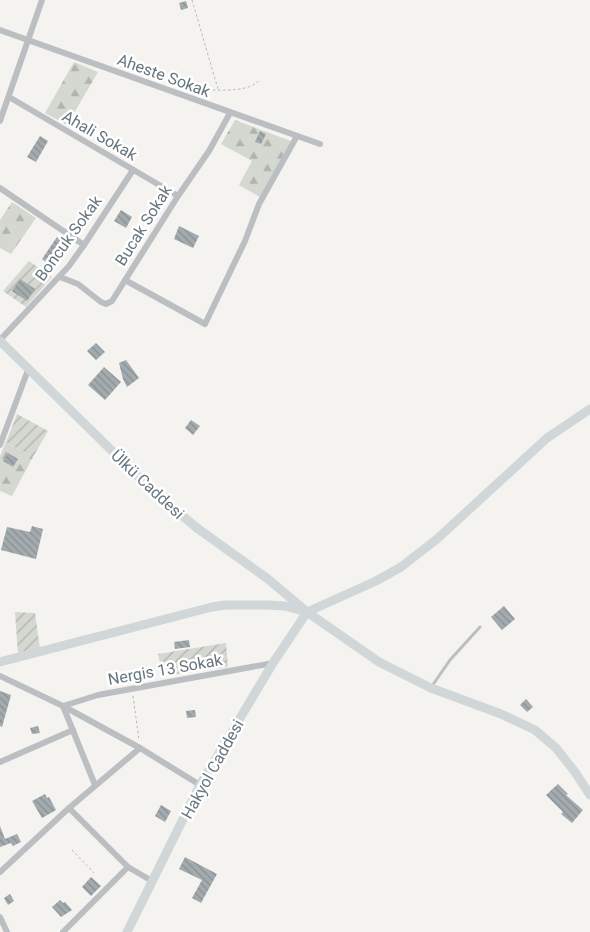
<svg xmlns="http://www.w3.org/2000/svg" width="590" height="932" viewBox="0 0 590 932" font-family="Roboto,sans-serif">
  <defs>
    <pattern id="forest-firs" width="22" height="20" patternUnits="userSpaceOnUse" patternTransform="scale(1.25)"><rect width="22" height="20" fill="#d4d8d0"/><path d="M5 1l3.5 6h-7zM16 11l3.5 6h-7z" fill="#b0b4ae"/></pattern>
    <pattern id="garden-furrows" width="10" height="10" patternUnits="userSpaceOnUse" patternTransform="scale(1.25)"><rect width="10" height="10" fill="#d4d8d0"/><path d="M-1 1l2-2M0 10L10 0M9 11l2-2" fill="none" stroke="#b0b4ae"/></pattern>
    <pattern id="building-back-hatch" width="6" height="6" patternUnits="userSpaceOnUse" patternTransform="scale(1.25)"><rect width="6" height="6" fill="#a3abaf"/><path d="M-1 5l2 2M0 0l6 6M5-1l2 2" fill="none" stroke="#899094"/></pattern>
  </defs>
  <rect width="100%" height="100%" fill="#f4f3f0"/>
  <g fill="url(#forest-firs)">
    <path d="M74,62L98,72L67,125L45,113Z"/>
    <path d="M235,120L291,141L260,197L239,185L252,161L221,144Z"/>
    <path d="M12,202L36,218L11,254L0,248V220Z"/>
    <path d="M6,442L33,457L12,496L0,491V456Z"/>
  </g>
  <g fill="url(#garden-furrows)">
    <path d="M29,261L52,277L26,307L3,291Z"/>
    <path d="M17,414L48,431L33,457L6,442Z"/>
    <path d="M15,612L35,613L40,649L18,654Z"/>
    <path d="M226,643L228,667L163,676L158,654Z"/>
  </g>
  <g fill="url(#building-back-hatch)">
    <path d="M186,1L188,8L181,10L179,3Z"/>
    <path d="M260,131L266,134L261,144L255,142Z"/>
    <path d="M40,136L48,141L36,162L27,157Z"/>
    <path d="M121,210L132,217L126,228L114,221Z"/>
    <path d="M179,226L199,236L193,248L174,239Z"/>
    <path d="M57,237L69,248L54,268L42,259Z"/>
    <path d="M20,279L35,289L27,301L12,291Z"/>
    <path d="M96,343L105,352L96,360L87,351Z"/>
    <path d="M126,360L139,378L127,387L123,379L119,363Z"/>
    <path d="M104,367L121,382L105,400L88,385Z"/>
    <path d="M191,420L200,426L193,435L185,428Z"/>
    <path d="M8,453L18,459L13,467L3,461Z"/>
    <path d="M32,526L43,529L36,559L1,550L7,527L30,532Z"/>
    <path d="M504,606L515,619L502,630L491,617Z"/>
    <path d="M189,640L190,647L175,649L174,642Z"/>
    <path d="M0,691L11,695L2,727L0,726Z"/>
    <path d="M526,699L533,707L527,712L520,705Z"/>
    <path d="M195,710L196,717L187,718L186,711Z"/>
    <path d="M38,726L40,733L32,734L30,728Z"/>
    <path d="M558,784L568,794L566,795L583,810L572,823L561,814L563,812L546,795Z"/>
    <path d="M45,794L47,798L49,797L56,810L42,818L32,801Z"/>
    <path d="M161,805L171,811L165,822L155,816Z"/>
    <path d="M0,826L5,839L17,834L21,842L13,846L11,843L0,847Z"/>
    <path d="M185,857L217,874L201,903L192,898L202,880L179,869Z"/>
    <path d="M91,877L101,886L91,896L82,887Z"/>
    <path d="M10,894L14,901L8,905L4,898Z"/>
    <path d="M60,900L63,903L65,902L72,910L61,917L52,907Z"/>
  </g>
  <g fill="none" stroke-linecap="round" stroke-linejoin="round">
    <g stroke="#b5b8ba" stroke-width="1" stroke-dasharray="2.5 2.5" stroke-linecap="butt">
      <path d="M192,0L218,89"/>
      <path d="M188,89C206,89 248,95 259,80"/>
      <path d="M133,696L139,740"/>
      <path d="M72,850L94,873"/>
    </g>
    <path stroke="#bbbfc2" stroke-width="3" d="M432,686L450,660L480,627"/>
    <g stroke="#bbbfc2" stroke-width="6">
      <path d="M0,30L320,144"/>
      <path d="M9,97L178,196"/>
      <path d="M0,121L42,0"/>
      <path d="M0,188L84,245"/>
      <path d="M60,277L78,284L101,302L106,304L112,301L178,196L209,151L230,113"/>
      <path d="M125,280L205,324L245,241L259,204L297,136"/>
      <path d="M0,340L69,266L84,245L133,170"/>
      <path d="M0,445L28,370"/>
      <path d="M0,676L63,706L95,785"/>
      <path d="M63,706L98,695L273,663"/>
      <path d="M63,706L140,748L200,785"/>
      <path d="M0,762L73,730"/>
      <path d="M69,808L128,867L152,881"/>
      <path d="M0,872L69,808L140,748"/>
      <path d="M0,917L7,932"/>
      <path d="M63,932L128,867"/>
    </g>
    <g stroke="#d1d6d9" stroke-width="9">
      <path d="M0,341L154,492L197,528L268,579L307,612L379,662L431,688L501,714L535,730L556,748L575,772L590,795"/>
      <path d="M0,662L212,607L225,605H267L285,606L307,612L376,581L401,567L437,539L547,438L590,409"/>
      <path d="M127,932L200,785L273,663L307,612"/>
    </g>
  </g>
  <g text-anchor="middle" stroke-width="5" stroke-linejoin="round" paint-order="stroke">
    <g font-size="16" fill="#66767e" stroke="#fff">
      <text transform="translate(164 75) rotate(20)" y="6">Aheste Sokak</text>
      <text transform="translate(100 135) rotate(30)" y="6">Ahali Sokak</text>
      <text transform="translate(143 225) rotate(-58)" y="6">Bucak Sokak</text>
      <text transform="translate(68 238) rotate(-54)" y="6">Boncuk Sokak</text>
      <text transform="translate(148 484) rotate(43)" y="6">Ülkü Caddesi</text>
      <text transform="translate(165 669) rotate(-10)" y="6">Nergis 13 Sokak</text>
      <text transform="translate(212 769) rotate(-61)" y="6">Hakyol Caddesi</text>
    </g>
  </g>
</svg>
